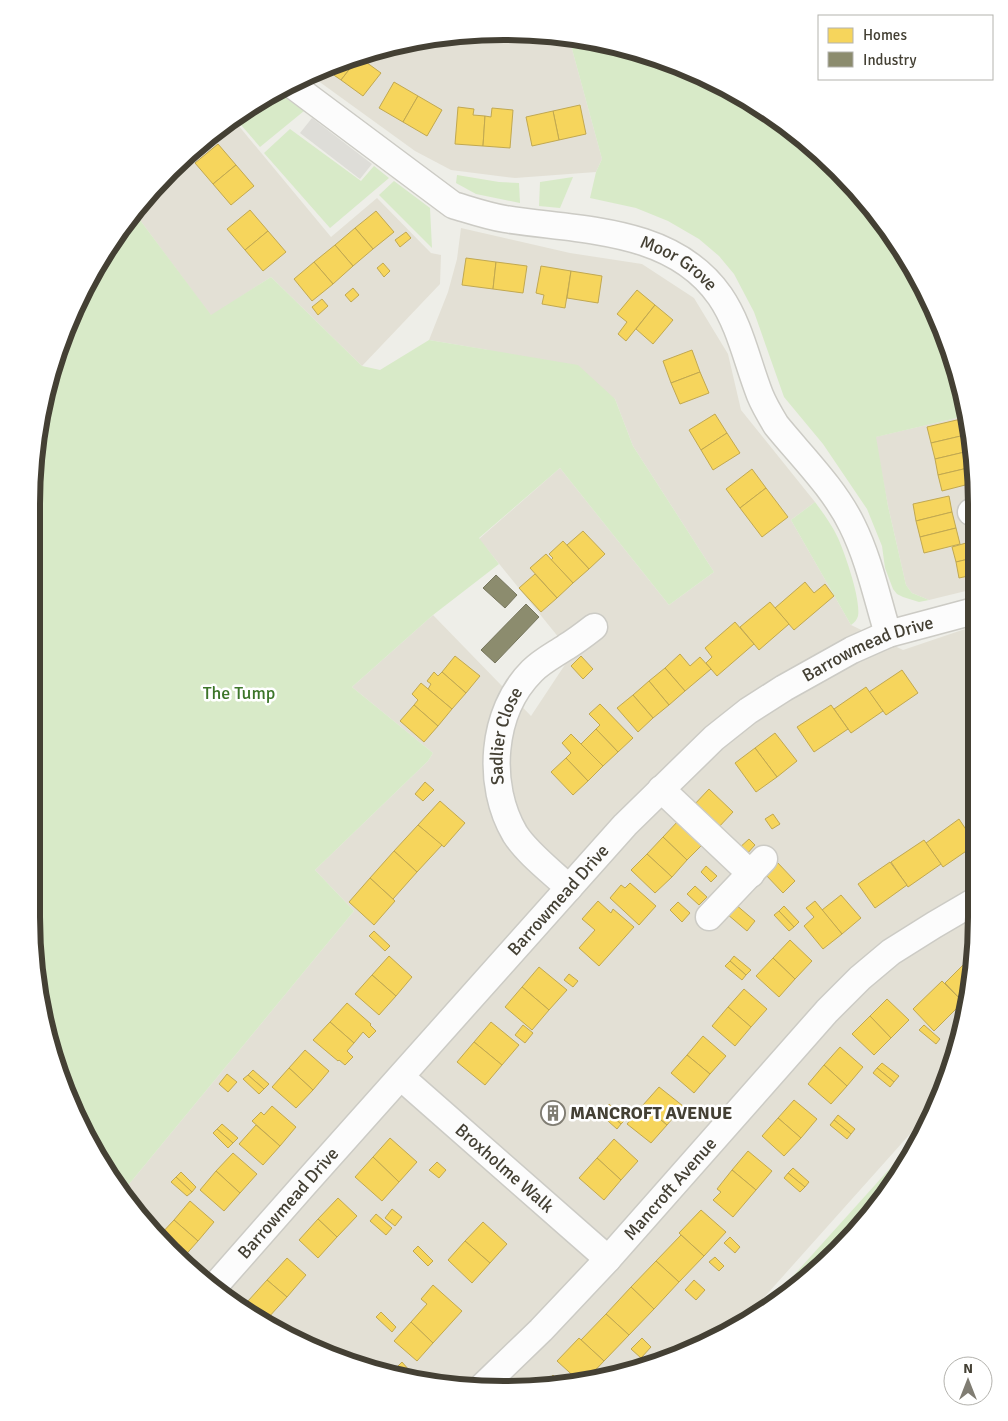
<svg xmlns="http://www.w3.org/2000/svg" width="1008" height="1421" viewBox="0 0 1008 1421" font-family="Signika,sans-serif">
  <rect width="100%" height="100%" fill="#eeeee8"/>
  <g fill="#e3e0d5">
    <path d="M535,32L569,38L602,159L596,172L515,178L451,170L415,151L310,75L352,56L443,35Z"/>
    <path d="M233,119L331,237L377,198L431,253L441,255L440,284L362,366L271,277L211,316L137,216L193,148Z"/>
    <path d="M461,228L570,253L642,264L694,298L728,354L741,410L815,502L791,520L851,625L903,650L974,626L976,948L961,1039L935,1106L743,1321L713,1341L566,1386H442L295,1341L193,1273L120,1190L130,1183L354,911L315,870L428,761L433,753L352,687L433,615L531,716L572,654L479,539L560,468L669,605L714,572L633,446L615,399L488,350L429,340L448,292L457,259Z"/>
    <path d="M965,416L973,442L974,589L929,600L912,593L906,585L888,506L875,437Z"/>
  </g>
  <g fill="#d8eac8">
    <path d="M569,38L627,47L713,80L792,129L860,193L928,295L965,416L876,437L888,506L906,585L912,593L929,600L919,602L903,597L897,594L893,589L885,568L882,546L867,509L823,444L784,397L754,312L734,274L719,256L699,239L668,221L636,208L590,198L596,172L602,159Z"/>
    <path d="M276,91L304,111L260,147L235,118L268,94Z"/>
    <path d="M290,129L361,181L374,166L389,178L330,228L264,153Z"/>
    <path d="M457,175L499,182L519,183L520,203L476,194L456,183Z"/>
    <path d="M573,177L560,208L539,206L540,182Z"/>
    <path d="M394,181L430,208L432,248L379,195Z"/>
    <path d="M137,216L211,315L271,277L362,366L380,370L429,340L578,365L615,399L633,446L714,572L669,605L560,468L479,538L499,564L433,615L352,687L433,753L428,761L315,870L354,911L130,1183L120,1190L111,1179L47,1040L31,917V504L40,411L95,267Z"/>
    <path d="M815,502C823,513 832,525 838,538C845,554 861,599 858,616C857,620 854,623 851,625L791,520Z"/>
    <path d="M929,1125L879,1205L815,1273L767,1305Z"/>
  </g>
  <path fill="#deddd8" d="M312,118L372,164L360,179L300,133Z"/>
  <g fill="#f6d55c" stroke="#c1a850">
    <path d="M357,55L359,57L341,80L325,69Z"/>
    <path d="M359,57L381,73L363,96L341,80Z"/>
    <path d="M394,82L418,96L403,122L379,108Z"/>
    <path d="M418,96L442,110L427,136L403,122Z"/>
    <path d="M580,105L586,134L559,140L553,111Z"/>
    <path d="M458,107L474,109L473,115L485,116L483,146L455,144Z"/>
    <path d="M492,108L513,110L510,148L483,146L485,116L491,117Z"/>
    <path d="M553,111L559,140L532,146L526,117Z"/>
    <path d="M218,144L236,165L213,184L195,163Z"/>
    <path d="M236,165L254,186L231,205L213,184Z"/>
    <path d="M250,210L268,231L245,250L227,229Z"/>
    <path d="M376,211L394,232L373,249L355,228Z"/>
    <path d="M355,228L373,249L353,266L335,245Z"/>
    <path d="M268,231L286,252L263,271L245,250Z"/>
    <path d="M406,232L411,238L400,247L395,240Z"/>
    <path d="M335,245L353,266L333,284L314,262Z"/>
    <path d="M466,258L496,262L493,289L462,285Z"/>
    <path d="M314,262L333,284L312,301L294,279Z"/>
    <path d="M496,262L527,266L523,293L493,289Z"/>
    <path d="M383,263L390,271L384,277L377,268Z"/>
    <path d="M541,266L571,271L565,308L542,304L544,295L536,293Z"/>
    <path d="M571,271L602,276L598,303L567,298Z"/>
    <path d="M353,288L359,295L351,302L345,295Z"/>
    <path d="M637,290L655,305L626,341L618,334L627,322L617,314Z"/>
    <path d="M322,299L328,306L318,315L312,307Z"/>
    <path d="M655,305L673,320L653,344L636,329Z"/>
    <path d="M692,350L700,372L671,383L663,361Z"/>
    <path d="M700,372L709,393L680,404L671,383Z"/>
    <path d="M715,414L727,433L701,450L689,430Z"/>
    <path d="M961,419L965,435L931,443L927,427Z"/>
    <path d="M727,433L740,453L713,470L701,450Z"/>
    <path d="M965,435L969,451L935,459L931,443Z"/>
    <path d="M969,451L972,467L938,475L935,459Z"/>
    <path d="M972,467L973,483L942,491L938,475Z"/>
    <path d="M752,469L766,488L740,508L726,489Z"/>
    <path d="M766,488L788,517L762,537L740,508Z"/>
    <path d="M949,496L952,512L916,521L913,504Z"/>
    <path d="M952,512L956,528L920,537L916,521Z"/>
    <path d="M956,528L960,544L924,553L920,537Z"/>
    <path d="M583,531L605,554L589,569L567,545Z"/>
    <path d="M563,541L589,569L573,583L551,560L553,558L549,554Z"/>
    <path d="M973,541V558L956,562L952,547Z"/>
    <path d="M546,554L573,583L557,598L530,568Z"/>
    <path d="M973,558V575L959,578L956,562Z"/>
    <path d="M535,574L557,598L541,612L519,588Z"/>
    <path d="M805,582L814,593L825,584L834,596L794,630L775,608Z"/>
    <path d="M770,602L789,624L759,650L740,627Z"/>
    <path d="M735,622L754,644L717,676L706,663L712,657L705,648Z"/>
    <path d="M680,654L690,666L700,657L711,669L685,691L665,668Z"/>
    <path d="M455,656L480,676L466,693L442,672Z"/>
    <path d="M581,656L593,669L583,679L571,666Z"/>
    <path d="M665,668L685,691L669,705L649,681Z"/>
    <path d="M902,670L918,693L886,715L869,692Z"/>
    <path d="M434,672L438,676L442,672L466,693L452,709L428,689L431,684L427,681Z"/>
    <path d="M649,681L669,705L653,718L633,695Z"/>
    <path d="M421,683L452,709L438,726L414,705L418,700L412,694Z"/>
    <path d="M866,687L883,711L851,733L834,709Z"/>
    <path d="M633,695L653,718L638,732L617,708Z"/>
    <path d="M600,704L633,738L618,752L596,729L600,725L589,714Z"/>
    <path d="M414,705L438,726L424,742L400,721Z"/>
    <path d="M831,705L848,729L814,752L797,727Z"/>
    <path d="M596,729L618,752L603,766L581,744Z"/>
    <path d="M775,733L797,761L777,777L755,748Z"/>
    <path d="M571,734L603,766L588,781L566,758L571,753L562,743Z"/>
    <path d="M755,748L777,777L756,792L735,763Z"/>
    <path d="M566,758L588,781L573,795L551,772Z"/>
    <path d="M425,782L434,790L423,801L415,794Z"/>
    <path d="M709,789L733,812L717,829L693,806Z"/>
    <path d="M440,801L465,823L444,847L418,825Z"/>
    <path d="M773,814L780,824L772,829L765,819Z"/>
    <path d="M959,819L975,843V845L943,867L926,843Z"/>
    <path d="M679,820L703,844L687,860L663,837Z"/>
    <path d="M418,825L442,845L417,872L394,851Z"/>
    <path d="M663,837L687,860L672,877L647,854Z"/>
    <path d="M749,839L755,845L745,856L738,849Z"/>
    <path d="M924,840L941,864L908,887L891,862Z"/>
    <path d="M394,851L417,872L393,899L370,878Z"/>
    <path d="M647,854L672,877L655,893L631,870Z"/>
    <path d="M777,862L795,881L783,893L765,874Z"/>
    <path d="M890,862L907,885L875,908L858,884Z"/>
    <path d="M706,866L717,876L711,882L701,872Z"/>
    <path d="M370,878L395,901L374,925L349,902Z"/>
    <path d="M630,883L656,906L639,925L610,898L621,885L625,888Z"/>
    <path d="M695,886L707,897L699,905L687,894Z"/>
    <path d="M841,895L861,918L842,934L822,910Z"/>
    <path d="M598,901L611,913L613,909L634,927L599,966L579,948L595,930L582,919Z"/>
    <path d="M815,901L842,934L823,949L804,926L814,917L806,908Z"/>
    <path d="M678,902L690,913L682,922L670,910Z"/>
    <path d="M735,904L755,921L747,931L727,914Z"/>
    <path d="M784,906L799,922L794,927L779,911Z"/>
    <path d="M779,911L794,927L789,931L774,915Z"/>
    <path d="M374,931L390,946L385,951L369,936Z"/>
    <path d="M790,940L812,961L795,979L773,958Z"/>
    <path d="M973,955L974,957L965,1004L945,983Z"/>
    <path d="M389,956L412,977L396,996L372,975Z"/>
    <path d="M734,956L751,970L746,975L730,961Z"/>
    <path d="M773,958L795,979L779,997L756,976Z"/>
    <path d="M730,961L746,975L742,980L725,966Z"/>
    <path d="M539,967L567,990L549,1010L522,987Z"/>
    <path d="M569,974L578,981L573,987L564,980Z"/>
    <path d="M372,975L396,996L379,1015L355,994Z"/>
    <path d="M942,981L963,1002L934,1031L913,1009Z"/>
    <path d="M522,987L549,1010L532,1030L505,1007Z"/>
    <path d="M744,989L767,1009L751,1027L728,1007Z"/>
    <path d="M887,999L909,1020L891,1038L870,1016Z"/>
    <path d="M347,1003L371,1024L370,1025L376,1031L369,1038L363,1032L354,1043L330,1022Z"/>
    <path d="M728,1007L751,1027L735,1046L712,1026Z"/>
    <path d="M870,1016L891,1038L874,1055L852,1034Z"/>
    <path d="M330,1022L354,1043L347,1051L353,1057L345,1065L339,1060L338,1061L313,1040Z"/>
    <path d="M491,1022L519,1045L502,1065L474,1042Z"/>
    <path d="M523,1025L533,1033L525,1043L515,1035Z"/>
    <path d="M924,1025L940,1039L936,1044L919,1030Z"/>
    <path d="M703,1036L726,1056L710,1074L687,1055Z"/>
    <path d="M474,1042L502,1065L485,1085L457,1062Z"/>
    <path d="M840,1047L863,1067L847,1086L824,1065Z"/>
    <path d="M305,1050L329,1071L313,1090L289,1068Z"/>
    <path d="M687,1055L710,1074L694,1093L671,1073Z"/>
    <path d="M882,1063L899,1076L894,1082L877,1068Z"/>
    <path d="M824,1065L847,1086L831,1104L808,1084Z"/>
    <path d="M289,1068L313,1090L296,1108L272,1087Z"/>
    <path d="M877,1068L894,1082L890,1087L873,1073Z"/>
    <path d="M253,1070L269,1084L264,1089L248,1075Z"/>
    <path d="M227,1074L237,1082L228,1092L219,1084Z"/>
    <path d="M248,1075L264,1089L259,1094L243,1079Z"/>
    <path d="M659,1087L683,1106L667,1125L643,1105Z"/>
    <path d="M794,1100L817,1119L801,1138L778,1118Z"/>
    <path d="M609,1104L626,1119L621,1124L605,1110Z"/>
    <path d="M549,1105L562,1116L557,1122L544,1111Z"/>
    <path d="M643,1105L667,1125L651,1143L627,1124Z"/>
    <path d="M272,1106L296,1127L280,1146L252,1121L261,1112L264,1115Z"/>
    <path d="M605,1110L621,1124L617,1129L600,1114Z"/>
    <path d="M838,1115L855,1129L851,1134L834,1120Z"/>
    <path d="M778,1118L801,1138L784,1156L762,1136Z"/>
    <path d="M834,1120L851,1134L847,1139L830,1125Z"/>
    <path d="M222,1124L238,1138L233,1143L217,1129Z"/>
    <path d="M256,1125L280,1146L263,1165L239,1144Z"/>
    <path d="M217,1129L233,1143L228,1148L213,1133Z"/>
    <path d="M390,1138L417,1162L399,1182L373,1157Z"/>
    <path d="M614,1139L638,1161L621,1180L597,1158Z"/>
    <path d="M748,1151L772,1171L756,1190L732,1170Z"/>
    <path d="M233,1153L257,1174L240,1193L216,1171Z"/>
    <path d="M373,1157L399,1182L382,1201L355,1177Z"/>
    <path d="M597,1158L621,1180L604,1200L579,1178Z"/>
    <path d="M437,1162L446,1170L439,1178L429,1170Z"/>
    <path d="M793,1168L809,1182L805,1187L788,1173Z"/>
    <path d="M732,1170L756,1190L733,1217L713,1200L721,1192L717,1189Z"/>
    <path d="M216,1171L240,1193L224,1211L200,1190Z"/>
    <path d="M181,1172L196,1187L192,1192L176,1177Z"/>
    <path d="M788,1173L805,1187L800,1192L784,1178Z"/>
    <path d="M176,1177L192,1192L187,1196L171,1182Z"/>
    <path d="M338,1198L357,1216L337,1237L318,1219Z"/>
    <path d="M190,1201L214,1222L198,1241L174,1220Z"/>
    <path d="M392,1209L402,1217L395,1226L385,1218Z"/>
    <path d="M701,1210L726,1232L704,1256L679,1233Z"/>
    <path d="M376,1214L392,1228L386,1235L370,1221Z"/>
    <path d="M318,1219L337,1237L318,1258L299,1240Z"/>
    <path d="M174,1220L198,1241L181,1260L160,1235Z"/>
    <path d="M483,1222L507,1244L490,1263L465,1241Z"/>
    <path d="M681,1235L704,1256L679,1282L656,1261Z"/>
    <path d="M730,1237L740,1247L735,1253L724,1243Z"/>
    <path d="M465,1241L490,1263L472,1283L448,1260Z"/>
    <path d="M418,1246L433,1261L428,1266L413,1251Z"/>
    <path d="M715,1257L724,1266L719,1271L709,1262Z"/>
    <path d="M287,1258L306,1275L287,1297L267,1280Z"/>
    <path d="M656,1261L679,1282L654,1309L631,1287Z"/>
    <path d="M267,1280L287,1297L268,1318L248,1301Z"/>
    <path d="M694,1280L705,1290L696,1300L685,1290Z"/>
    <path d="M433,1285L462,1311L433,1343L411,1322L427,1304L421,1299Z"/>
    <path d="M631,1287L654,1309L629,1335L606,1314Z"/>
    <path d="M381,1312L396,1327L392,1332L376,1317Z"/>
    <path d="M606,1314L629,1335L604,1361L581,1340Z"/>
    <path d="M411,1322L433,1343L417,1361L394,1341Z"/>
    <path d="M579,1338L604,1361L586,1380L580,1382L557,1361Z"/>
    <path d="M642,1338L651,1347L641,1358L631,1349Z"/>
    <path d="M402,1362L416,1378L393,1371Z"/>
    <path d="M553,1375L563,1386H543Z"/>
  </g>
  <g fill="#8c8c6e" stroke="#76755d">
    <path d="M496,575L517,595L505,608L483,588Z"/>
    <path d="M526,604L539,617L495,663L481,650Z"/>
  </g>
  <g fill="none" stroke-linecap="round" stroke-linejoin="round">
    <defs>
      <g id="street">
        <path id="s1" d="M291,84L453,205C470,210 487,216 505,219C579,231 672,227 720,296C740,325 747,362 760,395C764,405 770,415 776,425C802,457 834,488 852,525C869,559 877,598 888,634"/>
        <path d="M971,512H973"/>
        <path d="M661,789L751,874"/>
        <path id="s2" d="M569,888C552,872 527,853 515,834C486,785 491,712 532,671C542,661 554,655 566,647C576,641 585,634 594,627"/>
        <path d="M709,917L764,859"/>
        <path id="s3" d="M401,1077L608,1259"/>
        <path id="s4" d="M214,1287L302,1187L625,825L714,738L748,711L784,688L852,650L888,634L974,611"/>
        <path id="s5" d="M483,1386L541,1330L608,1259L827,1011L860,978L891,952L934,925L975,901"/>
      </g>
    </defs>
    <use href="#street" stroke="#cccbc5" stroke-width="29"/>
    <use href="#street" stroke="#fcfcfc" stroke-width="26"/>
  </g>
  <defs>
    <symbol id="building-ring" viewBox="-11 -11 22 22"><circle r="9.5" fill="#fff" stroke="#807d73" stroke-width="1.5"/><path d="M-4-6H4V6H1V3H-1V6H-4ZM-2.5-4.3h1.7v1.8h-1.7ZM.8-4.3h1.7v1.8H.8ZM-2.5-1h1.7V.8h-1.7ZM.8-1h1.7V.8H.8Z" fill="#807d73"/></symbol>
  </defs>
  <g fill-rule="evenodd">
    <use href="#building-ring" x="539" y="1099" width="28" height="28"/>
  </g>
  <g text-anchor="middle" stroke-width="5" stroke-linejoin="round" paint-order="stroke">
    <g font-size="18" fill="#444034" stroke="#fff">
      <text dy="6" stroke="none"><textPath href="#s1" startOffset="438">Moor Grove</textPath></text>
      <text dy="6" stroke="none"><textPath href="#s4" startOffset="922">Barrowmead Drive</textPath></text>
      <text dy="6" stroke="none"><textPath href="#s2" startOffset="179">Sadlier Close</textPath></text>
      <text dy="6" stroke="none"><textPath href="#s4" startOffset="518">Barrowmead Drive</textPath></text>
      <text dy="6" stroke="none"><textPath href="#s3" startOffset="138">Broxholme Walk</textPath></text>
      <text dy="6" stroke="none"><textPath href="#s5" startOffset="272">Mancroft Avenue</textPath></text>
      <text dy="6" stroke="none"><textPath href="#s4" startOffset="112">Barrowmead Drive</textPath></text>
    </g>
    <g font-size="18" fill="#3c7529" stroke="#fff">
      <text x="239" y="699">The Tump</text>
    </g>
    <g font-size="18" font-weight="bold" fill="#444034" stroke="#fff" text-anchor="start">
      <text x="570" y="1119">MANCROFT AVENUE</text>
    </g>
  </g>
  <path d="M0 0H1008V1421H0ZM504 40H504A464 464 0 0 1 968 504V917A464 464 0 0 1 504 1381H504A464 464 0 0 1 40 917V504A464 464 0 0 1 504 40Z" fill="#fff" fill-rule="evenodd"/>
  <path fill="none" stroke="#444034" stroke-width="6" d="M504 40H504A464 464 0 0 1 968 504V917A464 464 0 0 1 504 1381H504A464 464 0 0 1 40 917V504A464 464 0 0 1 504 40Z"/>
  <rect x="818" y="15" width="175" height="65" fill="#ffffff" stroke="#b4b3ae"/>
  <rect x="828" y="28" width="25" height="15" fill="#f6d55c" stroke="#b4b3ae"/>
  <text x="863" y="40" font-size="15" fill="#444034">Homes</text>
  <rect x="828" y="52" width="25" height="15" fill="#8c8c6e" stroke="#b4b3ae"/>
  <text x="863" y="65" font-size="15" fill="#444034">Industry</text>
  <g transform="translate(968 1381)"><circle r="24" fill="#ffffff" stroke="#b4b3ae"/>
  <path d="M0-4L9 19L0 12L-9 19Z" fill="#807d73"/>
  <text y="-8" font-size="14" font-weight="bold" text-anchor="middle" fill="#444034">N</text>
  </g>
</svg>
